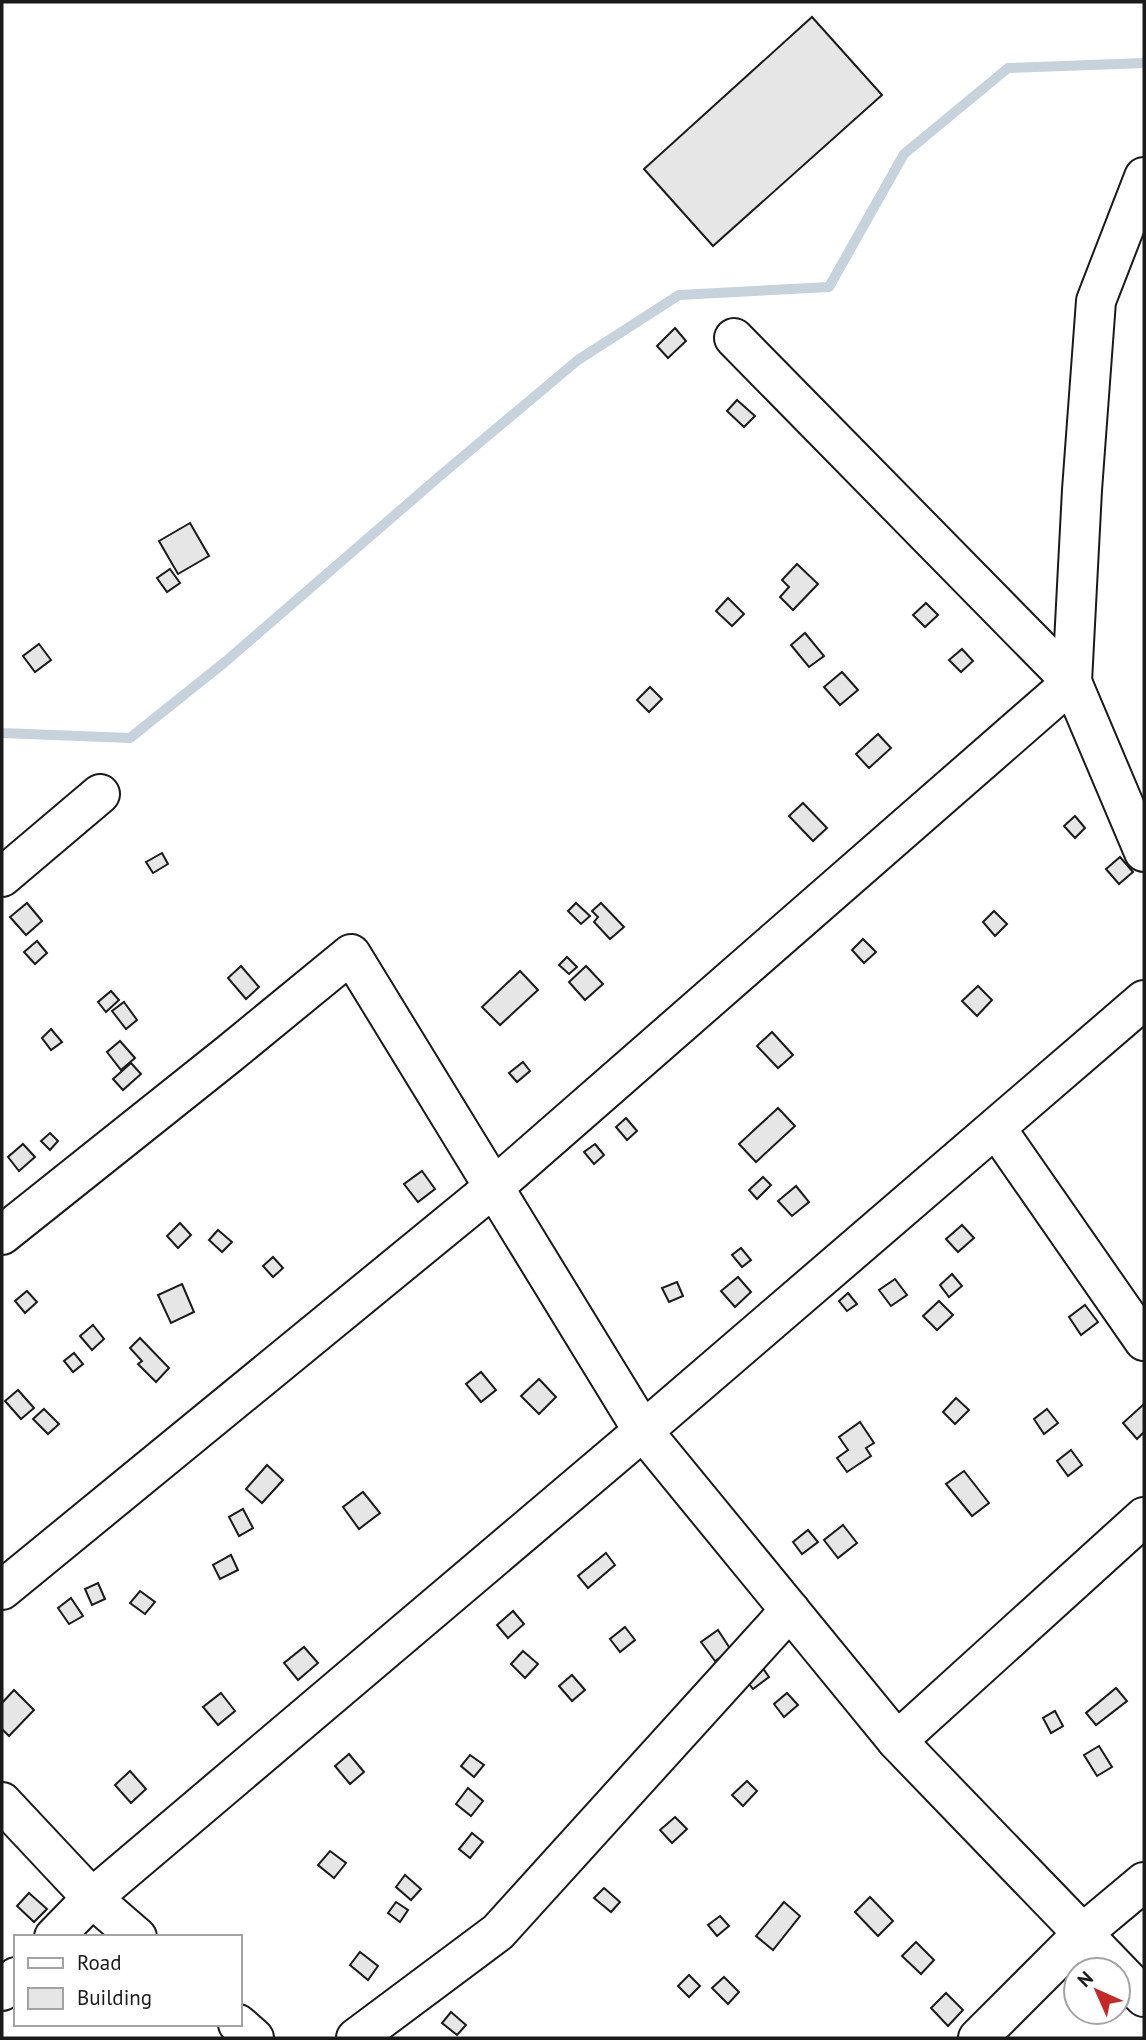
<svg xmlns="http://www.w3.org/2000/svg" width="1146" height="2040" viewBox="0 0 1146 2040" font-family="'PT Sans',sans-serif">
  <rect width="100%" height="100%" fill="#fff"/>
  <g fill="none" stroke-linecap="round" stroke-linejoin="round">
    <path stroke="#c6d2dc" stroke-width="10" d="M2,733L130,738L225,662L441,475L578,360L679,295L829,287L904,154L1008,68L1144,63"/>
  </g>
  <g fill="#e6e6e6" stroke="#1a1a1a" stroke-width="2">
    <path d="M812,17L882,95L713,246L644,169Z"/>
    <path d="M675,328L686,341L668,358L657,346Z"/>
    <path d="M737,400L755,416L744,427L727,411Z"/>
    <path d="M190,523L209,556L178,574L159,541Z"/>
    <path d="M797,564L818,584L793,610L780,597L789,587L782,580Z"/>
    <path d="M170,569L180,583L167,592L157,578Z"/>
    <path d="M728,598L744,614L732,626L716,611Z"/>
    <path d="M926,603L938,615L925,627L913,615Z"/>
    <path d="M805,633L824,656L809,667L791,645Z"/>
    <path d="M39,644L51,660L35,672L23,656Z"/>
    <path d="M962,649L973,661L961,672L949,660Z"/>
    <path d="M842,672L858,690L840,705L824,687Z"/>
    <path d="M650,687L662,699L649,712L637,700Z"/>
    <path d="M878,734L891,748L869,768L856,754Z"/>
    <path d="M803,803L827,828L813,841L789,816Z"/>
    <path d="M1075,816L1085,828L1075,838L1064,826Z"/>
    <path d="M162,853L168,864L153,873L146,862Z"/>
    <path d="M1120,857L1133,872L1119,884L1106,869Z"/>
    <path d="M27,903L42,921L26,935L10,917Z"/>
    <path d="M576,903L590,916L581,924L568,911Z"/>
    <path d="M601,903L624,927L610,939L594,922L598,917L592,911Z"/>
    <path d="M994,911L1007,924L995,936L983,922Z"/>
    <path d="M863,939L876,952L864,963L852,950Z"/>
    <path d="M37,941L47,953L35,964L24,952Z"/>
    <path d="M567,957L577,967L569,974L559,965Z"/>
    <path d="M241,966L259,987L246,999L228,978Z"/>
    <path d="M586,966L603,984L585,1000L569,982Z"/>
    <path d="M520,971L538,990L500,1025L482,1007Z"/>
    <path d="M978,986L992,1000L977,1016L962,1001Z"/>
    <path d="M111,991L119,1000L106,1012L98,1002Z"/>
    <path d="M124,1002L137,1020L126,1029L112,1011Z"/>
    <path d="M51,1029L62,1042L51,1050L42,1038Z"/>
    <path d="M772,1032L793,1055L778,1068L757,1046Z"/>
    <path d="M120,1041L135,1058L121,1070L107,1052Z"/>
    <path d="M523,1062L530,1071L517,1082L509,1073Z"/>
    <path d="M131,1063L141,1074L123,1090L113,1079Z"/>
    <path d="M778,1108L795,1126L756,1162L739,1144Z"/>
    <path d="M626,1118L637,1131L627,1140L616,1127Z"/>
    <path d="M50,1133L58,1141L50,1150L41,1141Z"/>
    <path d="M23,1144L35,1157L19,1171L8,1157Z"/>
    <path d="M595,1144L604,1155L594,1164L584,1152Z"/>
    <path d="M422,1171L435,1189L418,1202L404,1184Z"/>
    <path d="M763,1177L771,1185L757,1199L749,1190Z"/>
    <path d="M796,1186L809,1202L792,1216L778,1201Z"/>
    <path d="M180,1223L191,1235L178,1248L167,1236Z"/>
    <path d="M962,1225L974,1238L958,1252L946,1239Z"/>
    <path d="M218,1230L232,1242L222,1252L209,1240Z"/>
    <path d="M741,1248L751,1260L742,1267L732,1255Z"/>
    <path d="M273,1257L283,1268L273,1277L263,1266Z"/>
    <path d="M952,1274L962,1286L949,1297L940,1285Z"/>
    <path d="M738,1277L751,1292L735,1307L721,1291Z"/>
    <path d="M895,1279L907,1295L891,1306L879,1290Z"/>
    <path d="M677,1282L683,1296L669,1302L662,1288Z"/>
    <path d="M182,1284L194,1312L171,1323L158,1295Z"/>
    <path d="M27,1291L37,1302L25,1313L15,1301Z"/>
    <path d="M848,1293L857,1304L847,1311L839,1301Z"/>
    <path d="M939,1301L953,1315L937,1330L923,1316Z"/>
    <path d="M1085,1305L1098,1322L1081,1335L1069,1317Z"/>
    <path d="M93,1325L104,1339L92,1350L80,1336Z"/>
    <path d="M140,1338L169,1368L156,1382L138,1364L142,1361L130,1348Z"/>
    <path d="M74,1353L83,1364L73,1372L64,1361Z"/>
    <path d="M481,1372L496,1390L481,1402L466,1384Z"/>
    <path d="M539,1379L556,1397L539,1414L521,1396Z"/>
    <path d="M18,1390L34,1408L21,1419L5,1401Z"/>
    <path d="M956,1398L969,1410L955,1424L943,1412Z"/>
    <path d="M1144,1404V1432L1137,1439L1123,1423Z"/>
    <path d="M44,1409L59,1424L48,1434L33,1419Z"/>
    <path d="M1047,1409L1058,1423L1044,1434L1034,1419Z"/>
    <path d="M860,1422L874,1443L866,1448L871,1456L847,1472L837,1458L848,1450L839,1437Z"/>
    <path d="M1071,1450L1082,1465L1068,1476L1057,1461Z"/>
    <path d="M267,1465L283,1480L262,1503L246,1489Z"/>
    <path d="M964,1471L989,1503L972,1516L946,1484Z"/>
    <path d="M363,1492L380,1513L359,1529L343,1507Z"/>
    <path d="M243,1509L253,1528L239,1536L229,1517Z"/>
    <path d="M843,1525L857,1543L838,1558L824,1540Z"/>
    <path d="M808,1530L818,1542L802,1554L793,1542Z"/>
    <path d="M606,1553L615,1565L588,1588L578,1576Z"/>
    <path d="M231,1555L238,1570L220,1579L213,1565Z"/>
    <path d="M98,1583L105,1599L92,1605L85,1589Z"/>
    <path d="M140,1591L155,1602L145,1614L130,1603Z"/>
    <path d="M71,1598L83,1616L69,1624L58,1608Z"/>
    <path d="M513,1611L524,1624L508,1638L497,1625Z"/>
    <path d="M625,1627L635,1640L620,1652L610,1639Z"/>
    <path d="M718,1630L731,1650L715,1661L701,1642Z"/>
    <path d="M304,1647L318,1663L298,1680L284,1663Z"/>
    <path d="M523,1651L538,1664L525,1678L511,1664Z"/>
    <path d="M760,1664L769,1677L753,1689L743,1676Z"/>
    <path d="M572,1675L585,1690L572,1701L559,1686Z"/>
    <path d="M1116,1688L1127,1701L1096,1725L1086,1713Z"/>
    <path d="M14,1690L34,1710L9,1736L2,1729V1703Z"/>
    <path d="M221,1693L235,1711L218,1725L203,1707Z"/>
    <path d="M787,1693L798,1705L784,1717L774,1704Z"/>
    <path d="M1055,1711L1063,1726L1051,1733L1043,1718Z"/>
    <path d="M1099,1746L1112,1767L1097,1776L1084,1755Z"/>
    <path d="M349,1754L364,1772L350,1784L335,1766Z"/>
    <path d="M470,1755L484,1765L474,1777L461,1766Z"/>
    <path d="M130,1771L146,1789L131,1803L115,1785Z"/>
    <path d="M747,1781L757,1791L743,1806L732,1795Z"/>
    <path d="M468,1788L483,1801L471,1816L456,1804Z"/>
    <path d="M675,1817L687,1829L672,1843L660,1830Z"/>
    <path d="M472,1833L483,1842L470,1858L459,1849Z"/>
    <path d="M330,1851L346,1863L334,1878L318,1865Z"/>
    <path d="M405,1875L421,1889L411,1900L396,1887Z"/>
    <path d="M604,1888L620,1902L611,1912L594,1898Z"/>
    <path d="M29,1893L47,1909L34,1922L17,1906Z"/>
    <path d="M870,1897L893,1921L878,1936L855,1912Z"/>
    <path d="M396,1902L408,1910L400,1922L388,1913Z"/>
    <path d="M784,1902L800,1916L773,1950L756,1936Z"/>
    <path d="M720,1916L729,1926L717,1936L708,1925Z"/>
    <path d="M916,1942L934,1960L921,1974L902,1956Z"/>
    <path d="M360,1952L378,1966L368,1980L350,1965Z"/>
    <path d="M689,1975L700,1986L689,1997L678,1986Z"/>
    <path d="M724,1977L739,1992L728,2004L712,1988Z"/>
    <path d="M946,1993L963,2010L948,2026L931,2008Z"/>
    <path d="M451,2012L466,2025L457,2035L442,2023Z"/>
  </g>
  <g fill="none" stroke-linecap="round" stroke-linejoin="round">
    <defs>
      <g id="minor">
        <path d="M734,338L1072,682L1144,852"/>
        <path d="M2,877L100,794"/>
        <path d="M996,1128L1144,1341"/>
        <path d="M2,1235L229,1054L351,954L643,1431L897,1741L1144,1997"/>
        <path d="M2,1590L494,1187L1072,682L1082,490L1096,301L1144,177"/>
        <path d="M897,1741L1144,1517"/>
        <path d="M2,1802L92,1898L137,1937"/>
        <path d="M54,1937L92,1898L643,1431L1144,1000"/>
        <path d="M2,1991L16,1977"/>
        <path d="M238,2024L254,2038"/>
        <path d="M356,2038L498,1932L790,1610"/>
        <path d="M978,2038L1083,1933L1144,1882"/>
      </g>
    </defs>
    <use href="#minor" stroke="#1a1a1a" stroke-width="42"/>
    <use href="#minor" stroke="#fff" stroke-width="38"/>
  </g>
  <rect width="1146" height="2040" fill="none" stroke="#1a1a1a" stroke-width="7"/>
  <rect x="14" y="1935" width="228" height="91" fill="#ffffff" stroke="#a3a3a3" stroke-width="2"/>
  <rect x="28" y="1958" width="35" height="10" fill="#ffffff" stroke="#a3a3a3" stroke-width="2"/>
  <text x="77" y="1970" font-size="21" fill="#1a1a1a">Road</text>
  <rect x="28" y="1988" width="35" height="21" fill="#e6e6e6" stroke="#a3a3a3" stroke-width="2"/>
  <text x="77" y="2005" font-size="21" fill="#1a1a1a">Building</text>
  <g transform="translate(1097 1991) rotate(315)"><circle r="33" fill="#ffffff" stroke="#a3a3a3" stroke-width="2"/>
  <path d="M0-5L12 26L0 18L-12 26Z" fill="#c62828"/>
  <text y="-10" font-size="19" font-weight="bold" text-anchor="middle" fill="#1a1a1a">N</text>
  </g>
</svg>
